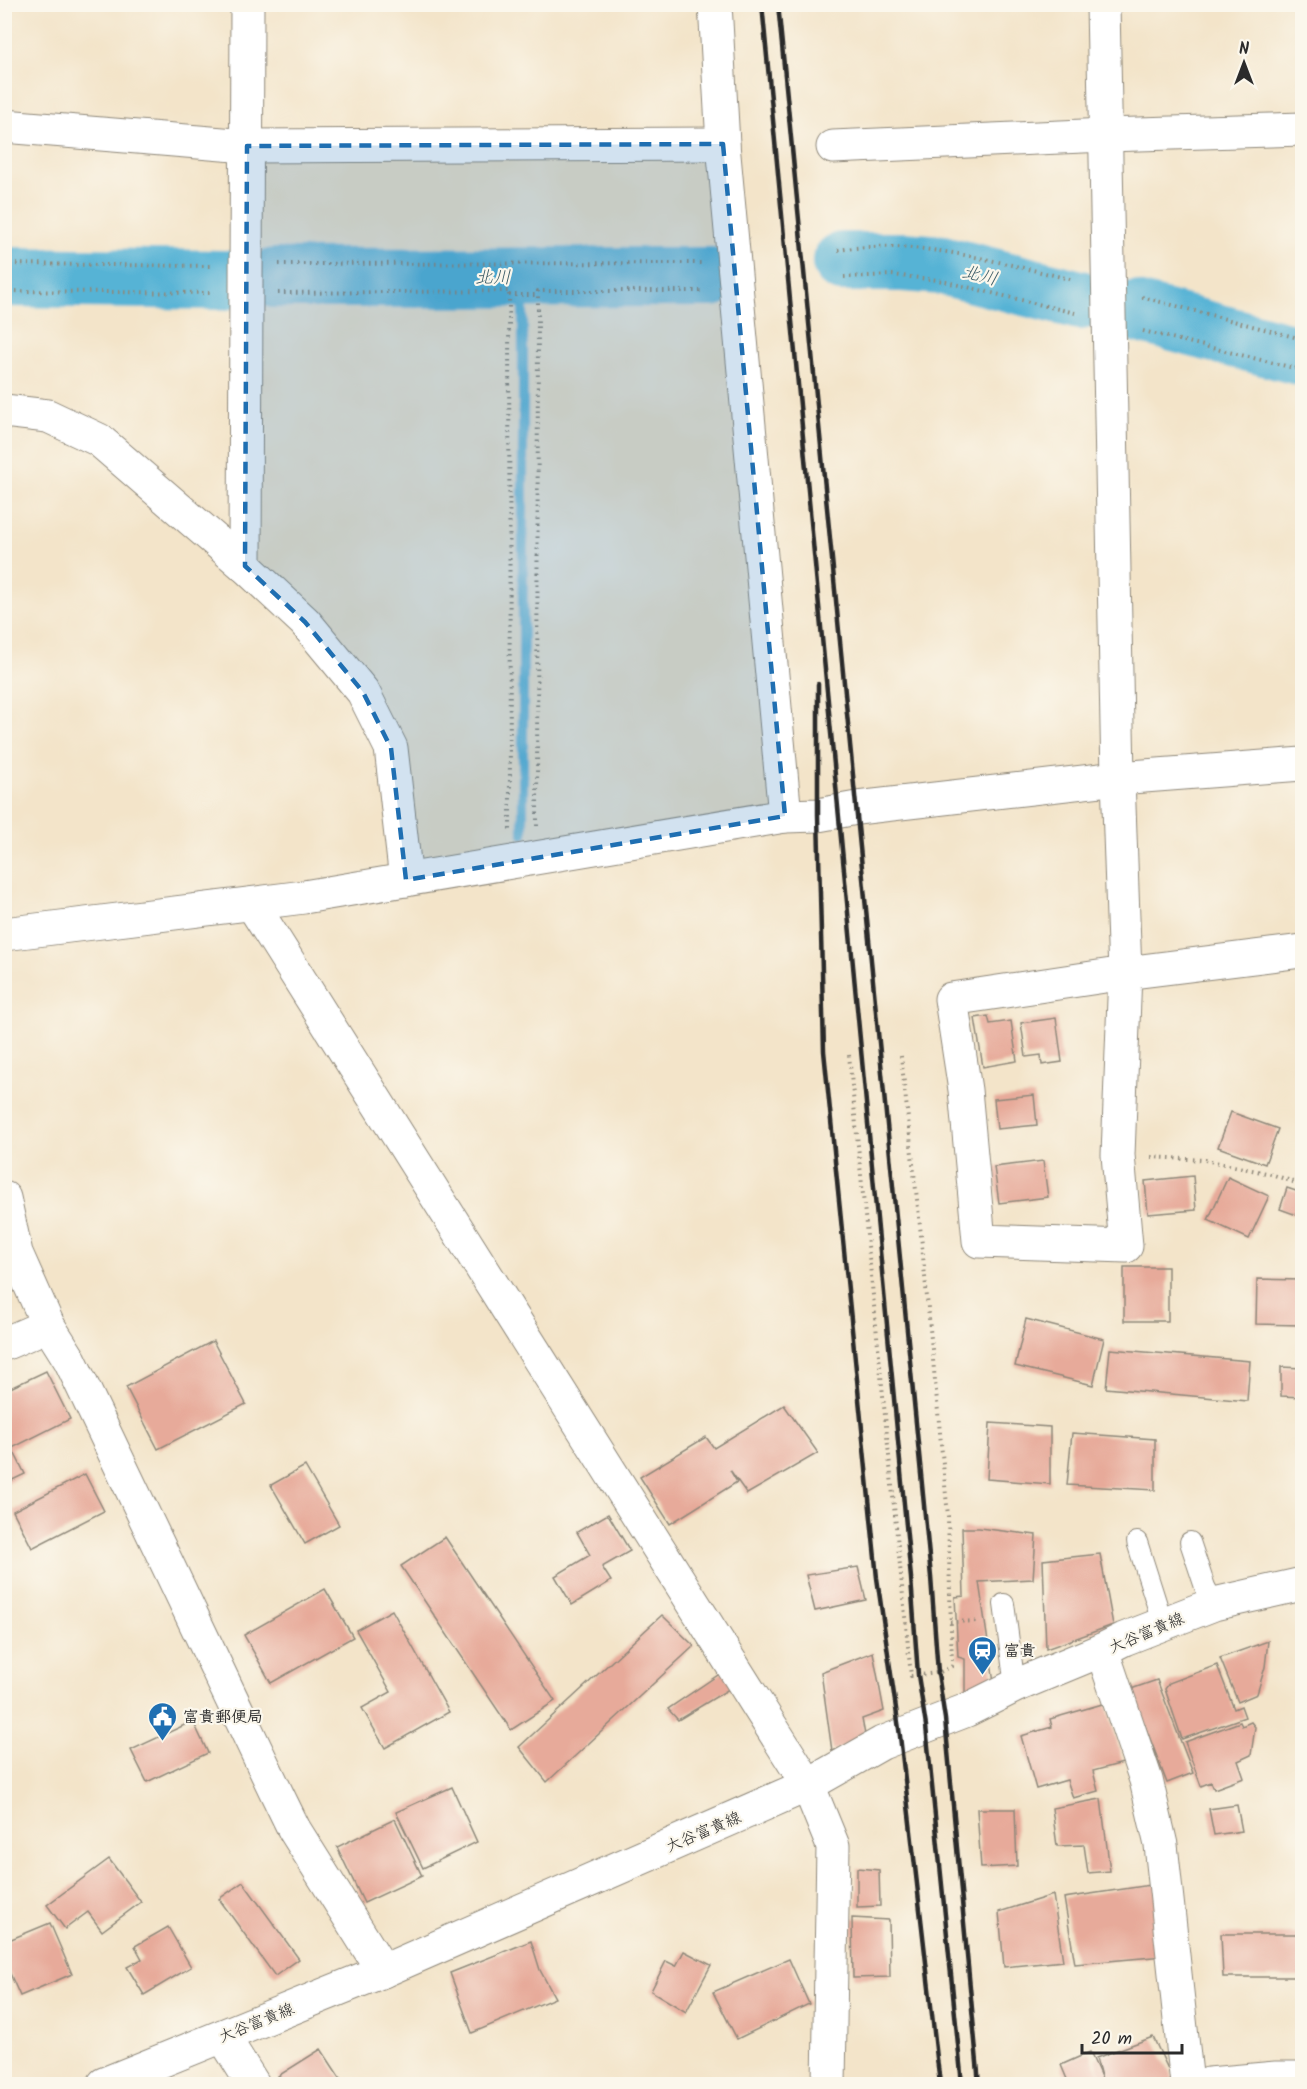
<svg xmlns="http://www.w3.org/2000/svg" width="1307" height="2089" viewBox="0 0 1307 2089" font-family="Kalam,'Klee One',sans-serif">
  <rect width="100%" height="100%" fill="#fbf7ec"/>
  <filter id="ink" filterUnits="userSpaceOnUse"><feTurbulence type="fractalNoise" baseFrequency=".0167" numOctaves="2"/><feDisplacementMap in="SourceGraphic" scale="12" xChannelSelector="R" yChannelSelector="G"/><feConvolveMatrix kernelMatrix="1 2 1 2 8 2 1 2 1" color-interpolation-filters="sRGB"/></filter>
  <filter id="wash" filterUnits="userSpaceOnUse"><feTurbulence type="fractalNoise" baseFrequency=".008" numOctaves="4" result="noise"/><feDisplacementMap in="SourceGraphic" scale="24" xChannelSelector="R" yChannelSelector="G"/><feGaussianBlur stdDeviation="1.35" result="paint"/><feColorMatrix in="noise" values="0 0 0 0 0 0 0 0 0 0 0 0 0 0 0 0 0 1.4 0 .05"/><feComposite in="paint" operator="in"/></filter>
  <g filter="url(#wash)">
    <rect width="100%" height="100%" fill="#f3e4c9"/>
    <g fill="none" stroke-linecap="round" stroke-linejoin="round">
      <path stroke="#57b3d5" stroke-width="10" d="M523,277V834"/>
      <g stroke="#57b3d5" stroke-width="60">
        <path d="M842,262H903L942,265L1080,300"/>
        <path d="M4,277L225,280"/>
        <path d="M275,278L711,277"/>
        <path d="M1132,311L1302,356"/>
      </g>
    </g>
    <g id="blocks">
      <g fill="#e7aa9a">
        <path d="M988,1016L990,1024L1011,1021L1017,1061L983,1067L975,1018Z"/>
        <path d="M1056,1018L1062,1062L1042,1065L1041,1055L1026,1057L1021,1023Z"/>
        <path d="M1034,1095L1037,1125L997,1129L994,1099Z"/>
        <path d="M1231,1112L1278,1129L1265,1164L1218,1147Z"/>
        <path d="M1043,1161L1048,1197L999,1203L994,1167Z"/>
        <path d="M1193,1176L1196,1210L1148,1214L1145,1181Z"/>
        <path d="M1228,1177L1269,1196L1249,1239L1208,1220Z"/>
        <path d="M1287,1188L1302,1193V1217L1280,1209Z"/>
        <rect x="1124" y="1267" width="44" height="54"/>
        <path d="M1257,1279L1302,1280V1325L1256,1324Z"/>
        <path d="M1026,1319L1104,1339L1093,1385L1015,1366Z"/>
        <path d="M213,1341L246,1404L158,1449L126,1387Z"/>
        <path d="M1110,1349L1250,1361L1247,1401L1106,1388Z"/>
        <path d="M1281,1367L1302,1368V1397L1281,1396Z"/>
        <path d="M46,1371L70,1419L12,1448L25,1474L4,1484V1391Z"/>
        <path d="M784,1405L818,1453L747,1494L730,1470L737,1482L670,1524L640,1477L706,1437L714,1448Z"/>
        <path d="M990,1423L1050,1427V1484L987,1479Z"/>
        <path d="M1072,1433L1155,1439V1490L1067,1485Z"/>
        <path d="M305,1466L339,1525L305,1544L271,1485Z"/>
        <path d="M85,1474L104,1511L32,1548L13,1511Z"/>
        <path d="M608,1514L630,1551L602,1567L611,1581L572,1605L555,1576L590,1555L577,1532Z"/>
        <path d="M962,1528H979L1036,1535L1033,1579L979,1582L994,1682L965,1693V1659L958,1657L955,1597L964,1596Z"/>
        <path d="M445,1537L555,1701L511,1730L401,1566Z"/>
        <path d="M1100,1554L1113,1625L1046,1649L1043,1560Z"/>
        <path d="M858,1567L866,1600L815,1611L806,1575Z"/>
        <path d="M325,1589L353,1637L271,1683L244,1635Z"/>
        <path d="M392,1610L449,1712L385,1748L362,1708L391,1692L356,1630Z"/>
        <path d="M662,1615L694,1646L547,1782L519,1747Z"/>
        <path d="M1268,1641L1265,1667L1257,1694L1238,1702L1220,1658Z"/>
        <path d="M873,1652L884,1711L862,1719L866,1740L832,1751L821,1672Z"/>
        <path d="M1217,1665L1234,1709L1241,1706L1245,1717L1182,1739L1165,1689L1169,1683Z"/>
        <path d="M724,1671L734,1686L678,1720L668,1709Z"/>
        <path d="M1157,1680L1193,1773L1167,1783L1131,1689Z"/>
        <path d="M1106,1703L1123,1763L1093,1771L1098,1791L1073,1798L1067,1780L1036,1789L1021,1736L1052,1727L1050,1719Z"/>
        <path d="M193,1721L208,1753L147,1782L131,1750Z"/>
        <path d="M1240,1722L1242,1726L1251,1722L1255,1727L1251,1755L1238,1761L1244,1778L1214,1789L1211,1782L1201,1786L1185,1742Z"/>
        <path d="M452,1787L477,1842L423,1868L396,1812Z"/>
        <path d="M1101,1799L1110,1871L1088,1873L1084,1845L1057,1846L1052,1808Z"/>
        <path d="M1237,1805L1242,1831L1214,1835L1209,1809Z"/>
        <path d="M977,1809H1015L1017,1866L981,1868Z"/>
        <path d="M395,1819L422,1876L364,1903L337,1847Z"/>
        <path d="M109,1859L141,1902L102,1931L88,1912L65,1929L47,1905Z"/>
        <path d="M857,1868L879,1870L880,1906L857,1907Z"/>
        <path d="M243,1882L299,1959L275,1976L219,1899Z"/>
        <path d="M1157,1884L1164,1956L1075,1964L1064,1898Z"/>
        <path d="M1053,1895L1063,1961L1004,1967L999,1912Z"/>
        <path d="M852,1918L889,1920L890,1977L853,1978Z"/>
        <path d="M50,1923L72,1974L20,1996L4,1960V1942Z"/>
        <path d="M168,1927L191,1967L144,1995L127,1967L142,1959L135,1946Z"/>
        <path d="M1221,1934H1302V1977H1223Z"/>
        <path d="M531,1941L540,1970L555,1998L472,2033L450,1973Z"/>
        <path d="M684,1951L711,1965L686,2012L651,1991L666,1961L676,1966Z"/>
        <path d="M789,1959L809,2004L737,2039L713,1992Z"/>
        <path d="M1153,2037L1175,2084H1103L1096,2058Z"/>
        <path d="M321,2049L344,2084H283L278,2076Z"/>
        <path d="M1090,2052L1102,2079L1089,2084H1069L1061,2065Z"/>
      </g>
    </g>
  </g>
  <g filter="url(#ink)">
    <use href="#blocks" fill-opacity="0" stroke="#8f887a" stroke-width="1.5"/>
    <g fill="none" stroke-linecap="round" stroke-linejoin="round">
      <defs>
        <g id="lane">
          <path d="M1137,1542L1157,1605L1161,1625"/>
          <path d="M1190,1542L1205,1587L1214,1604"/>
          <path d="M1004,1604L1015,1686"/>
        </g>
        <g id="street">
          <path d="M247,4L245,566L305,622L363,692L391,748L406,880"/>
          <path d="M715,4L723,144L785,816"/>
          <path d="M1103,4L1118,778L1125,973L1118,1155L1126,1246L979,1241L965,1090L951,999L1125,973L1302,951"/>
          <path d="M4,126L247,146L723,144"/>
          <path d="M833,147L1106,135L1302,129"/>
          <path d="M4,411L48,416L99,440L245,566"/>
          <path d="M252,904L808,1785L833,1846L829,2084"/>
          <path d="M4,934L304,897L785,816L818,815L857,808L1118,778L1302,764"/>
          <path d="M4,1198L16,1253L48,1325L70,1360L276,1792L294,1829L383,1971"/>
          <path d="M4,1344L48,1325"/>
          <path d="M1102,1650L1146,1780L1161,1845L1187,2084"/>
          <path d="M223,2036L253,2084"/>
          <path d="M1209,2084L1276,2078H1302"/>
        </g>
        <path id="secondary" d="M104,2084L383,1971L808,1785L882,1743L967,1710L1015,1686L1102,1650L1124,1639L1214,1604L1302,1584"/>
      </defs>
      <use href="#lane" stroke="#8f887a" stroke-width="22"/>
      <use href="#street" stroke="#8f887a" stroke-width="35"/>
      <use href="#secondary" stroke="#8f887a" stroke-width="35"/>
      <g stroke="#8f887a" stroke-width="4" stroke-dasharray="1.5 4.5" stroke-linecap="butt">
        <path d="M838,250C918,238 997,262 1074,280"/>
        <path d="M4,264L212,266"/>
        <path d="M279,264L701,263"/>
        <path d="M844,277L892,275L938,280L1075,313"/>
        <path d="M4,291L214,293"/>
        <path d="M278,293L509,291L510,830"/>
        <path d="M509,295H538"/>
        <path d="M1142,297L1302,339"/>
        <path d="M1143,331L1302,370"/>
        <path d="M537,826L538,291H704"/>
        <path d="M849,1055L911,1676L938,1673L952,1666L948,1516L921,1235L901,1056"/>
        <path d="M1151,1157L1205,1160L1271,1174L1302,1185"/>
        <path d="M950,1622L979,1621"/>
      </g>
      <use href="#lane" stroke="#fff" stroke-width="20"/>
      <use href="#street" stroke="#fff" stroke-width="33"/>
      <use href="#secondary" stroke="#fff" stroke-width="33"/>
      <g stroke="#2b2b2b" stroke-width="4.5">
        <path d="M762,4L911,1578L918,1675L926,1726L962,2084"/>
        <path d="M778,4L931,1577L938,1673L945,1719L979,2084"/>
        <path d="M818,684V815L824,1051L877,1578L900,1736L940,2084"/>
      </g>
    </g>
  </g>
  <path fill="#1f6fb2" fill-opacity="0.2" stroke="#1f6fb2" stroke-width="4.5" stroke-dasharray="12 8" stroke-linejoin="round" d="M723,144L785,816L406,880L391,748L363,692L305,622L245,566L247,146Z"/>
  <defs>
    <symbol id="station-pin" viewBox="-11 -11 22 30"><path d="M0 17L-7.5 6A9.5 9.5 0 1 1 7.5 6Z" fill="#1f6fb2" stroke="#fbf7ec"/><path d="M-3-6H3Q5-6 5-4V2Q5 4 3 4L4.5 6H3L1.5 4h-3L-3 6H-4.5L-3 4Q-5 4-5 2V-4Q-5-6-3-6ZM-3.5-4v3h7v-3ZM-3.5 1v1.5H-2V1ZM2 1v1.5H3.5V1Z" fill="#fff"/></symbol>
    <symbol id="civic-pin" viewBox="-11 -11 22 30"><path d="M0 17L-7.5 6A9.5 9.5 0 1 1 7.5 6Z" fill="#1f6fb2" stroke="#fbf7ec"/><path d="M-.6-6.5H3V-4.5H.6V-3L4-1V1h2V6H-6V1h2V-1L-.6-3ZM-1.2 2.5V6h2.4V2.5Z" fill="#fff"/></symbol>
  </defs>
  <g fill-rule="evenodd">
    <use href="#station-pin" x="966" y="1634" width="33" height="45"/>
    <use href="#civic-pin" x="146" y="1700" width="33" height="45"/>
  </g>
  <g text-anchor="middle" stroke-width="4.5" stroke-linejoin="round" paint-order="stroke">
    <g font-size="16" fill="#2b2b2b" stroke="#fbf7ec">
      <text transform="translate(1146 1632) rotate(-23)" y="6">大谷富貴線</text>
      <text transform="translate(703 1831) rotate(-23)" y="6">大谷富貴線</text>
      <text transform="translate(256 2022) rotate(-22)" y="6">大谷富貴線</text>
    </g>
    <g font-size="16" font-weight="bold" fill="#2b2b2b" stroke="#fbf7ec" text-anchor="start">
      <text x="1004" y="1656">富貴</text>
      <text x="183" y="1722">富貴郵便局</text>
    </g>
    <g font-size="18" font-style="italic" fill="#3a5b66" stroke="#fbf7ec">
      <text transform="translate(980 275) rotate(14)" y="6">北川</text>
      <text x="493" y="283">北川</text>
    </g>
  </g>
  <rect width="1307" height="2089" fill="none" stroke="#fbf7ec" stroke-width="24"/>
  <g transform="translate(1244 63)" stroke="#fbf7ec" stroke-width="4.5" paint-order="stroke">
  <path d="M0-4.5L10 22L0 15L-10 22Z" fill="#2b2b2b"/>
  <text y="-9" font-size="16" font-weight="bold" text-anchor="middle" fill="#2b2b2b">N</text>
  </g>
  <path d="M1082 2044v9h100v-9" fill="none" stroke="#2b2b2b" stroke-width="3"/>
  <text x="1091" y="2044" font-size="18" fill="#2b2b2b" stroke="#fbf7ec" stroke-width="4.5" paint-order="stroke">20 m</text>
</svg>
